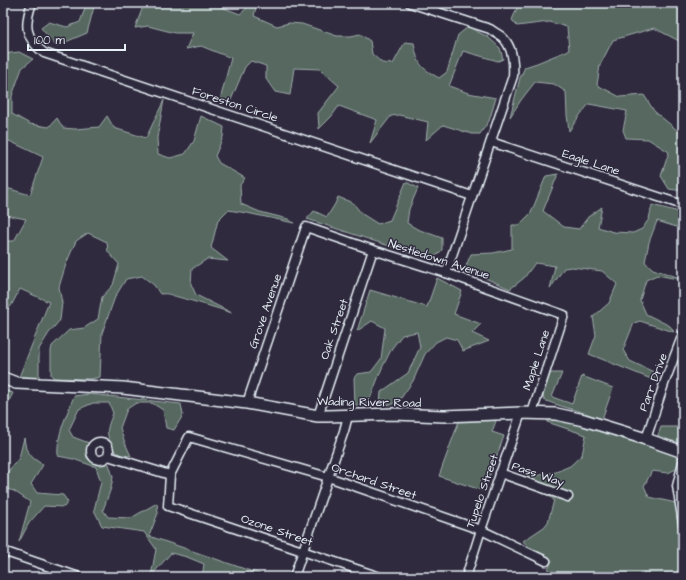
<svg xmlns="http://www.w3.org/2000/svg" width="686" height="580" viewBox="0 0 686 580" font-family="'Architects Daughter',sans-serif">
  <rect width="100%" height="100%" fill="#2f2a3d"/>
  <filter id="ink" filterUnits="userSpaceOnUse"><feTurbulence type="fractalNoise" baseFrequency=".025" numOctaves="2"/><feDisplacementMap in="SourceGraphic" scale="8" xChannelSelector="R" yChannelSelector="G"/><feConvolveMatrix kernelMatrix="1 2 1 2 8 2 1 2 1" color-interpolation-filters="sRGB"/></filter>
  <g filter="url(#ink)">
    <g fill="#576860" stroke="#a0acac">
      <path d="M87,3H95L87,33L56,46L41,28L49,22L67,27L80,22Z"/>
      <path d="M142,3H219V6L240,14L246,9L249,3H257L254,16L277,26L289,23L302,24L337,36H351L360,34L370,41L372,54L382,63L393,64L405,42L414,43C418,65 420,67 439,78L447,72L458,35L468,27L488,37L500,48L503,59L498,61L463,51L449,86L468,93L496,98L489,121L480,134H472L443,125L426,140L428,122L399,115L391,116L370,143L377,120L339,106L331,117L319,129L318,113L339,86L320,69L294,68L290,95L275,92L266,79V66L251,61L245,67L231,100H220L231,58L201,46L186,49L193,33H175L148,26L135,28L144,4Z"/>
      <path d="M519,3H683V43L654,28L613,40L600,65L597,85L620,97L644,95L654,111L683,135V191L669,189L661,176L669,152L648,139L626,138L623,130L627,111L589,104L580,115L569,131L567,115L566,92L554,84L535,82L521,100L510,117L520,78L525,67L537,63L569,50L567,27L549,22L517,26L512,20Z"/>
      <path d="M19,52L33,59L22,68L12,96V114L30,124L49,127L57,118L63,128L75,129L99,127L107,116L114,128L146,138L164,100L157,138L158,154L170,158L185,154L194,141L201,116L224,127L223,137L215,156L219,163L245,178L240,185L241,204L260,212L288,219L294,223L247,213L228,210L218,220L211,248L228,261L207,259L192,269L191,284L196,295L232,313C214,307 196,302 178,297C170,295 169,293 160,294L154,285L142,276L126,279L115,297L102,333L100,377L91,379L54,378L51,375V351L52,346L69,330L84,328L98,319L102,297L113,285L119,264L108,252L107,242L88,233L76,241L66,264L59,287L62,303L60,320L49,333L39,349V378L19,377L49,302L20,289L11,306L3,313V241H14L26,219L6,215L3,211V187L30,195L43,157L3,138V54Z"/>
      <path d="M558,174L543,211L564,227L579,229L588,217L602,207L598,227L613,232L633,233L642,229L649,219L652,205L683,213V229L657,221L649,242L645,262L653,269L683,279V280L657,275L646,280L640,300L646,314L670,326L674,332L640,321L634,323L623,350L630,361L658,374L656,381L589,354L596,335L593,317L609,303L617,284L602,271L572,267L564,268L550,289L555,266L535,263L524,278L510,289L485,278L465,268L471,254L493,253L512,249V225H519L531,213L546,176Z"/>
      <path d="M406,182L418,188L409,209L407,223L417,229L442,238V250L432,260L307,219L314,211L327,217L335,204L338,197L353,203L362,214L378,224L390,220Z"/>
      <path d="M437,278L462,291L454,314L481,324L472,333L489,341L463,351L457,340L446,337L436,342L425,354L413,381L401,398L391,405L380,403L381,392L408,373L420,347L417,332L402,335L392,348L382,368L368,404L355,405L354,378L357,374L371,372L381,359L385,328L372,321L357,331L370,290L427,307Z"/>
      <path d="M550,373H562L552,397L572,404L582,376L613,388L602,419C596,418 592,416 587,414C573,409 558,406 544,400L542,392Z"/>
      <path d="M3,390L13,393L3,413Z"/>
      <path d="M89,394L181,404L183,415L174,430L166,428L163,410L152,403H136L127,409L120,428L125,443L131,456L121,455L114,451C105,431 106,432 113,413L109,403H93L79,409L69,430L73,437L89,443L87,449V458L109,464L113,477L111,488L103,510L108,517L131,518L157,503L158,513L149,536L268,577H234L230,576L228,577H202L204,564L187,557L171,553L151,576L156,549L144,532L102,526L94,510L101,482L96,467L73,459L58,456C56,435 67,415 74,396Z"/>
      <path d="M497,418L492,432L504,436L484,491L439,476L459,421Z"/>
      <path d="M552,418L588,427L675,455L680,458L676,469L668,473L652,471L644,486L649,497L676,503L680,557L679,570L669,577H545L552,560L531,549L523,541L544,527L548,522L554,500L523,476H535L556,472L570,466L582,455L586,435L547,422Z"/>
      <path d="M661,427H683V443L657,438Z"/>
      <path d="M24,438L26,449L33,458L43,465L31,484L37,493L63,495L68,502L64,507L44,506L29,523L19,542L30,502L14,491L3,488V473L6,474L19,458Z"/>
    </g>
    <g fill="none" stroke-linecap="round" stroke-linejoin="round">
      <defs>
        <g id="street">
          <path d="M32,3C24,25 25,38 44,53L472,196"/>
          <path d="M410,3L490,29C494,32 498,34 501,36C513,46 514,62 513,76L446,273"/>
          <path d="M491,142L683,205"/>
          <path d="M247,403L306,227L373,250L446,273L564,315L532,413"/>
          <path d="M318,416L373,250"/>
          <path d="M646,439L664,384L683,334"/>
          <circle cx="100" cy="451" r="9"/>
          <path d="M108,456L170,475"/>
          <path d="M683,462L677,486L683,523"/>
          <path d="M500,473L568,497"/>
          <path d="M3,551L79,577"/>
          <path d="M294,577L344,431L348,416"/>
          <path d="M380,577L168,506L170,475L189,437L328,477L481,530L546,561"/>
          <path d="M466,577L481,530L521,413"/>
        </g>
        <path id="secondary" d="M3,378L16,383L123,388L247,403L318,416H327L394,414L444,416L521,413L556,414L584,420L646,439L683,452"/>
      </defs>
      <use href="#street" stroke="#e8f1f8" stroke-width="11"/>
      <use href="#secondary" stroke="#e8f1f8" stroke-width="14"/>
      <use href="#street" stroke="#2f2a3d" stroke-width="8"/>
      <use href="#secondary" stroke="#2f2a3d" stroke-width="11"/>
    </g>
  </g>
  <g text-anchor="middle" stroke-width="3" stroke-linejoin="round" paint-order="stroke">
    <g font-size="12" fill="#e8f1f8" stroke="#2f2a3d">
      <text transform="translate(235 104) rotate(18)" y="4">Foreston Circle</text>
      <text transform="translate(591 162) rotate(18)" y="4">Eagle Lane</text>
      <text transform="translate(439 259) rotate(18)" y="4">Nestledown Avenue</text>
      <text transform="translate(265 311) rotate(-71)" y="4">Grove Avenue</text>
      <text transform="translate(334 329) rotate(-71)" y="4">Oak Street</text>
      <text transform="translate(536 360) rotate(-72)" y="4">Maple Lane</text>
      <text transform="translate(653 382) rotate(-70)" y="4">Parr Drive</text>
      <text transform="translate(369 402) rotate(1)" y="4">Wading River Road</text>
      <text transform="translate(538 474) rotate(19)" y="4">Pass Way</text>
      <text transform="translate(374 481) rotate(19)" y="4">Orchard Street</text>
      <text transform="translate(482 491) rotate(-71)" y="4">Tupelo Street</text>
      <text transform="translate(277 530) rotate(19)" y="4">Ozone Street</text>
    </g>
  </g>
  <rect width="686" height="580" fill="none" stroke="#2f2a3d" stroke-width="16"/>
  <rect x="8" y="8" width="670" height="564" fill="none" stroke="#e8f1f8" stroke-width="1.5" filter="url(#ink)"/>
  <path d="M28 44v6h97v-6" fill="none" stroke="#e8f1f8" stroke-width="2"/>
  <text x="34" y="44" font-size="12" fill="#e8f1f8" stroke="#2f2a3d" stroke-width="3" paint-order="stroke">100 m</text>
</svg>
